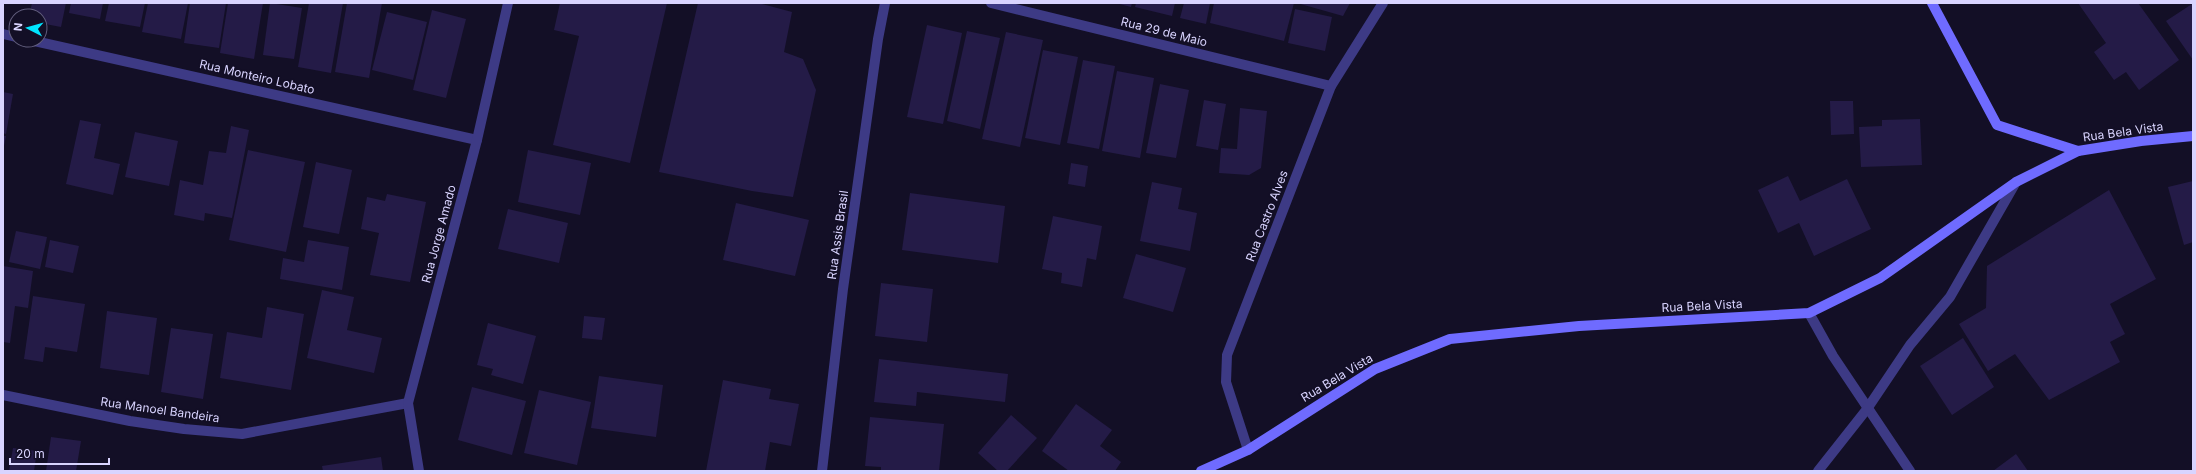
<svg xmlns="http://www.w3.org/2000/svg" width="2196" height="474" viewBox="0 0 2196 474" font-family="Inter,sans-serif">
  <rect width="100%" height="100%" fill="#130f26"/>
  <g fill="#241b47">
    <path d="M32,3H66L61,27L40,23V16H29Z"/>
    <path d="M71,3H103L100,19L69,13Z"/>
    <path d="M109,3H145L140,27L105,21Z"/>
    <path d="M148,3H188L181,39L142,32Z"/>
    <path d="M190,3H226L219,48L184,43Z"/>
    <path d="M228,3H263L254,59L220,53Z"/>
    <path d="M270,3L302,8L294,59L263,55Z"/>
    <path d="M309,3H343L331,73L298,67Z"/>
    <path d="M347,3H382L369,78L335,72Z"/>
    <path d="M560,3H667L630,163L553,145L579,36L554,30Z"/>
    <path d="M698,3H758L792,12L784,52L803,59L816,90L793,197L752,191L659,172Z"/>
    <path d="M1116,3H1132L1131,7Z"/>
    <path d="M1136,3H1175L1172,16L1135,7Z"/>
    <path d="M1184,3H1210L1206,24L1180,18Z"/>
    <path d="M1214,3H1294L1284,41L1210,23Z"/>
    <path d="M1297,3H1350L1343,16Z"/>
    <path d="M2078,3H2138L2179,60L2139,90L2126,72L2114,80L2094,52L2106,43Z"/>
    <path d="M2192,4L2193,5V60L2166,21Z"/>
    <path d="M1295,9L1332,17L1325,51L1288,43Z"/>
    <path d="M432,10L466,19L446,98L413,90Z"/>
    <path d="M387,12L427,22L413,80L372,70Z"/>
    <path d="M927,25L962,33L943,124L907,117Z"/>
    <path d="M967,31L1000,38L980,129L947,121Z"/>
    <path d="M1006,32L1043,40L1020,147L982,139Z"/>
    <path d="M1043,50L1078,57L1060,145L1025,138Z"/>
    <path d="M1083,60L1115,66L1099,149L1067,143Z"/>
    <path d="M1117,71L1154,78L1140,158L1102,151Z"/>
    <path d="M1160,84L1189,90L1176,158L1146,153Z"/>
    <path d="M3,92L13,94L6,134L3,133Z"/>
    <path d="M1204,100L1226,104L1218,150L1196,146Z"/>
    <path d="M1830,101H1853L1854,134L1831,135Z"/>
    <path d="M1240,108L1267,111L1261,168L1249,175L1219,173L1221,148L1237,149Z"/>
    <path d="M1920,119L1922,165L1861,167L1859,127L1882,126V120Z"/>
    <path d="M80,120L101,124L94,158L120,164L113,195L66,184Z"/>
    <path d="M231,126L249,130L232,218L205,213L204,221L174,215L180,180L203,185L209,151L226,153Z"/>
    <path d="M135,132L178,141L169,186L125,177Z"/>
    <path d="M3,136H6L4,146H3Z"/>
    <path d="M248,150L305,162L286,252L229,240Z"/>
    <path d="M528,150L591,163L580,215L518,202Z"/>
    <path d="M316,162L352,170L339,234L303,227Z"/>
    <path d="M1071,163L1088,166L1085,187L1068,184Z"/>
    <path d="M1788,176L1800,201L1847,179L1871,229L1814,256L1799,223L1778,233L1758,190Z"/>
    <path d="M2193,181V242L2184,245L2168,187Z"/>
    <path d="M1152,182L1182,188L1178,209L1197,213L1190,251L1140,241Z"/>
    <path d="M2109,190L2156,279L2110,304L2125,334L2110,342L2120,362L2049,400L2015,354L1988,371L1959,324L1986,308L1987,266Z"/>
    <path d="M910,193L1005,206L998,263L902,250Z"/>
    <path d="M387,194L426,202L410,282L370,275L379,233L361,229L367,197L385,201Z"/>
    <path d="M736,203L809,220L795,276L723,260Z"/>
    <path d="M508,209L568,223L559,263L498,249Z"/>
    <path d="M1053,216L1102,226L1096,260L1087,258L1082,287L1061,283L1062,273L1042,269Z"/>
    <path d="M16,231L47,237L40,269L9,262Z"/>
    <path d="M50,240L79,246L73,273L45,267Z"/>
    <path d="M308,240L349,247L342,290L280,279L283,258L304,262Z"/>
    <path d="M1136,254L1186,268L1173,312L1123,298Z"/>
    <path d="M3,266L33,271L28,308L15,306L10,343L3,342Z"/>
    <path d="M881,283L933,289L927,342L875,336Z"/>
    <path d="M322,290L354,297L347,330L382,338L374,373L307,358Z"/>
    <path d="M33,296L85,304L77,352L45,347L43,362L24,359Z"/>
    <path d="M267,307L304,314L291,390L220,378L227,332L262,338Z"/>
    <path d="M107,311L157,318L149,375L100,368Z"/>
    <path d="M584,316L605,318L602,340L582,338Z"/>
    <path d="M488,323L536,336L523,384L491,375L493,369L477,365Z"/>
    <path d="M171,328L213,334L203,399L161,392Z"/>
    <path d="M1963,338L1994,387L1952,415L1920,366Z"/>
    <path d="M879,359L1008,374L1005,402L917,392L916,406L874,402Z"/>
    <path d="M599,376L663,385L656,437L591,428Z"/>
    <path d="M723,380L771,389L769,399L799,404L791,446L770,442L765,471H706Z"/>
    <path d="M472,387L526,401L512,455L458,440Z"/>
    <path d="M539,390L591,402L577,465L524,453Z"/>
    <path d="M1076,404L1112,430L1100,446L1121,462L1115,471H1069L1042,451Z"/>
    <path d="M1011,415L1037,438L1007,471H998L978,453Z"/>
    <path d="M870,417L944,424L939,471H881V467L865,466Z"/>
    <path d="M51,437L81,441L76,471H46Z"/>
    <path d="M13,448L37,451L34,471H9Z"/>
    <path d="M2016,454L2028,471H1993Z"/>
    <path d="M381,457L383,471H323L322,466Z"/>
  </g>
  <g fill="none" stroke-linecap="round" stroke-linejoin="round">
    <path stroke="#3d3a85" stroke-width="10" d="M1818,471L1867,409"/>
    <g stroke="#3d3a85" stroke-width="10">
      <path d="M991,3L1331,86"/>
      <path d="M3,34L16,37"/>
      <path d="M30,40L477,140"/>
      <path d="M1809,313L1833,356L1910,471"/>
      <path d="M3,395L130,421L184,429L242,434L408,403"/>
      <path d="M1867,409L1910,345L1950,297L2016,182"/>
      <path d="M1248,450L1226,382L1227,355L1331,86L1383,3"/>
      <path d="M419,471L408,403L477,140L508,3"/>
      <path d="M822,471L843,289L878,39L885,3"/>
    </g>
    <g stroke="#6f6bff" stroke-width="10">
      <path d="M1932,3L1997,125L2078,151"/>
      <path d="M1201,471L1248,450L1375,369L1450,339L1579,326L1809,313L1880,278L2016,182L2078,151L2141,141L2193,136"/>
    </g>
  </g>
  <g text-anchor="middle" stroke-width="3.5" stroke-linejoin="round" paint-order="stroke">
    <g font-size="12" fill="#d9d4ff" stroke="#130f26">
      <text transform="translate(1164 32) rotate(14)" y="4">Rua 29 de Maio</text>
      <text transform="translate(257 77) rotate(13)" y="4">Rua Monteiro Lobato</text>
      <text transform="translate(2123 132) rotate(-8)" y="4">Rua Bela Vista</text>
      <text transform="translate(1267 216) rotate(-69)" y="4">Rua Castro Alves</text>
      <text transform="translate(439 234) rotate(-75)" y="4">Rua Jorge Amado</text>
      <text transform="translate(838 235) rotate(-82)" y="4">Rua Assis Brasil</text>
      <text transform="translate(1702 306) rotate(-3)" y="4">Rua Bela Vista</text>
      <text transform="translate(1337 378) rotate(-31)" y="4">Rua Bela Vista</text>
      <text transform="translate(160 410) rotate(8)" y="4">Rua Manoel Bandeira</text>
    </g>
  </g>
  <rect width="2196" height="474" fill="none" stroke="#d9d4ff" stroke-width="8"/>
  <g transform="translate(28 28) rotate(276)"><circle r="19" fill="#130f26" stroke="#625e7d"/>
  <path d="M0-3L7 15L0 10L-7 15Z" fill="#00e5ff"/>
  <text y="-6" font-size="11" font-weight="bold" text-anchor="middle" fill="#d9d4ff">N</text>
  </g>
  <path d="M10 458v6h99v-6" fill="none" stroke="#d9d4ff" stroke-width="2"/>
  <text x="16" y="458" font-size="12" fill="#d9d4ff" stroke="#130f26" stroke-width="3" paint-order="stroke">20 m</text>
</svg>
